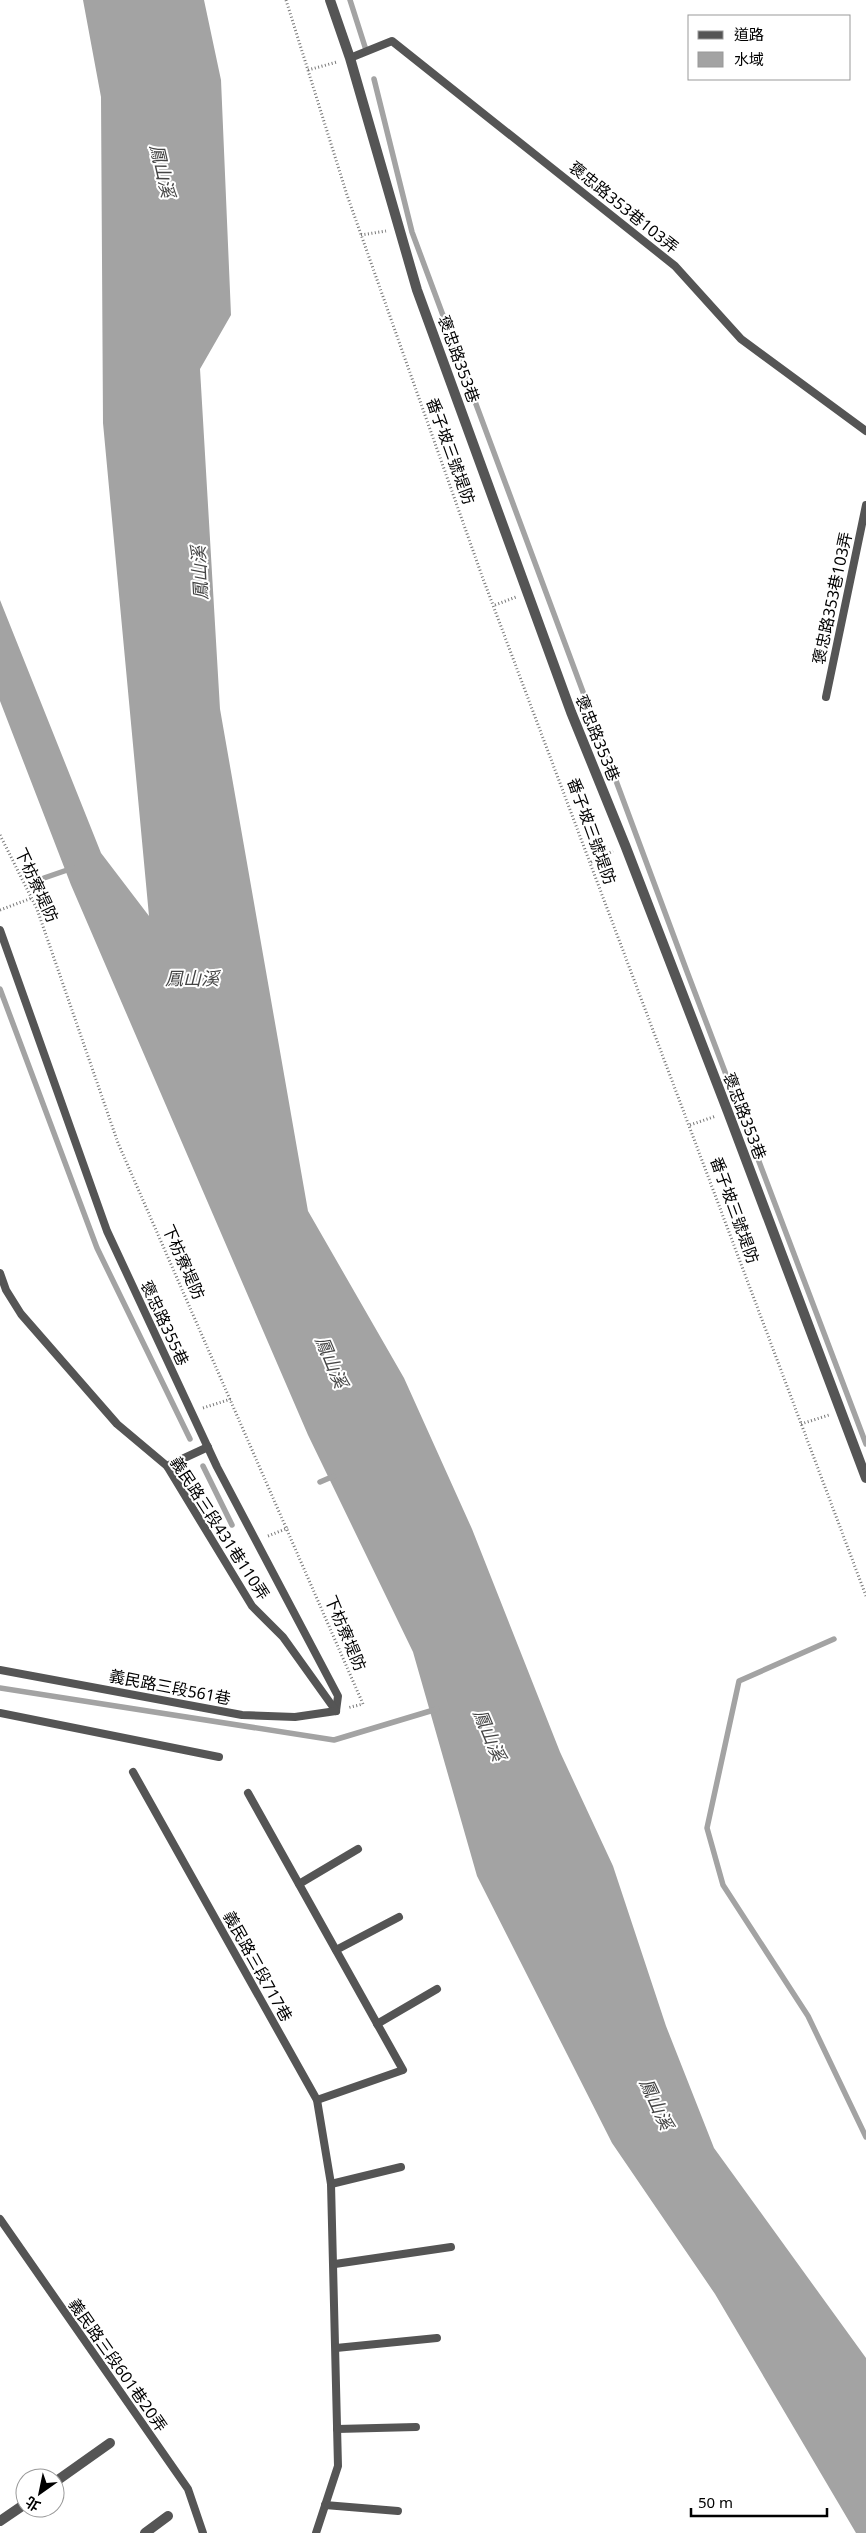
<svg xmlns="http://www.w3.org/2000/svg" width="866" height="2533" viewBox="0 0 866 2533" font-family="'Noto Sans','Noto Sans TC',sans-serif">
  <rect width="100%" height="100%" fill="#fff"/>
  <path fill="#a3a3a3" d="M83,0H204L221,80L231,315L200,369L220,709L308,1211L404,1378L472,1529L560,1752L613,1866L666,2026L714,2148L866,2358V2533H856L715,2294L612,2143L477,1876L413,1652L308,1435L71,885L0,701V600L101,853L149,916L103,423L101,97Z"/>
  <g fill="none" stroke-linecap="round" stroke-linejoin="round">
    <g stroke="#a3a3a3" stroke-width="5.5">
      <path d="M350,0L366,50"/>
      <path d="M374,79L412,232L686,969L866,1444"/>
      <path d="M44,878L73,868"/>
      <path d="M0,989L97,1248L190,1439"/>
      <path d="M203,1466L232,1525"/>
      <path d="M320,1482L334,1476"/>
      <path d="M834,1639L739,1681L707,1828L723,1885L808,2016L866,2137"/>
      <path d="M0,1688L334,1740L437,1709"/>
    </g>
    <g stroke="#777" stroke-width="3" stroke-dasharray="1 2.5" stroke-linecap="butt">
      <path d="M286,0L347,195L482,576L866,1596"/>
      <path d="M308,70L337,62"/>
      <path d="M361,235L386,231"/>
      <path d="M495,605L516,597"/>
      <path d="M0,835L37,909L118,1143L363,1704L347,1708"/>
      <path d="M591,862L613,851"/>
      <path d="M0,910L32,898"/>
      <path d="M690,1125L716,1116"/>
      <path d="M203,1408L231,1399"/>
      <path d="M801,1424L829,1415"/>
      <path d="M268,1536L288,1528"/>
    </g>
    <g stroke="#555" stroke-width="8">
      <path d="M350,58L392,41L675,266L741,339L866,431"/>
      <path d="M826,697L866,505"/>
      <path d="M0,930L107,1231L217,1467L338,1696L336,1711"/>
      <path d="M0,1273L6,1290L21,1314L117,1424L167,1466L252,1606L283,1637L336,1711"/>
      <path d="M167,1466L208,1447"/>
      <path d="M0,1670L242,1715L295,1717L336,1711"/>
      <path d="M0,1713L219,1757"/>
      <path d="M133,1772L317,2100L331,2184L338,2466L316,2533"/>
      <path d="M248,1793L403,2070L317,2100"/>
      <path d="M299,1884L358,1849"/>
      <path d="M336,1950L399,1917"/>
      <path d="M377,2024L437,1989"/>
      <path d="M331,2184L401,2167"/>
      <path d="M0,2219L188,2489L203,2533"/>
      <path d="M335,2264L451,2247"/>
      <path d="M336,2348L437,2338"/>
      <path d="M337,2429L416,2427"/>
      <path d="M325,2505L398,2511"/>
    </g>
    <g stroke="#555" stroke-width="10">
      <path d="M330,0L350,58L417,290L571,712L625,845L728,1112L866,1478"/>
      <path d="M55,2482L110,2443"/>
      <path d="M0,2521L25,2504"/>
      <path d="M145,2533L168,2516"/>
    </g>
  </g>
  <g text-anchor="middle" stroke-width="4" stroke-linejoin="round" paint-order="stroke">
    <g font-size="16" fill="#000" stroke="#fff">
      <text transform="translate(624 207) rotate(39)" y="6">褒忠路353巷103弄</text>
      <text transform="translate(459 359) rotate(70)" y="6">褒忠路353巷</text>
      <text transform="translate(451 451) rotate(70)" y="6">番子坡三號堤防</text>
      <text transform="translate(832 598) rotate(-78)" y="6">褒忠路353巷103弄</text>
      <text transform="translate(598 738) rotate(68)" y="6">褒忠路353巷</text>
      <text transform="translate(592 831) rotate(70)" y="6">番子坡三號堤防</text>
      <text transform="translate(37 885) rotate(65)" y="6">下枋寮堤防</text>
      <text transform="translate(745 1116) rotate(69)" y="6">褒忠路353巷</text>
      <text transform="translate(735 1210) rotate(70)" y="6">番子坡三號堤防</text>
      <text transform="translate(184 1262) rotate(66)" y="6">下枋寮堤防</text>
      <text transform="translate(165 1323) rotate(65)" y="6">褒忠路355巷</text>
      <text transform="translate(220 1528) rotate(57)" y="6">義民路三段431巷110弄</text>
      <text transform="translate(346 1633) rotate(67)" y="6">下枋寮堤防</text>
      <text transform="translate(170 1687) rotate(11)" y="6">義民路三段561巷</text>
      <text transform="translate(258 1966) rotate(61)" y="6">義民路三段717巷</text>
      <text transform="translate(118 2365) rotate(55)" y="6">義民路三段601巷20弄</text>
    </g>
    <g font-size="18" font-style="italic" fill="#444" stroke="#fff">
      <text transform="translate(162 171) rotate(77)" y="6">鳳山溪</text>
      <text transform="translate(200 573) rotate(-93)" y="6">鳳山溪</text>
      <text x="192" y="985">鳳山溪</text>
      <text transform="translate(331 1362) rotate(67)" y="6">鳳山溪</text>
      <text transform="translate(489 1735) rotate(67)" y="6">鳳山溪</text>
      <text transform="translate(656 2104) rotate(65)" y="6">鳳山溪</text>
    </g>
  </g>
  <rect x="688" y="15" width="162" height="65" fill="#ffffff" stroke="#999999"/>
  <rect x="698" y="31" width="25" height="8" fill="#555555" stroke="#999999"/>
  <text x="734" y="40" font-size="15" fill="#000000">道路</text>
  <rect x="698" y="52" width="25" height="15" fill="#a3a3a3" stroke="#999999"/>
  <text x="734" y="65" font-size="15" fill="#000000">水域</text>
  <g transform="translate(40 2493) rotate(213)"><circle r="24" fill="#ffffff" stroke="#999999"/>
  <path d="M0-4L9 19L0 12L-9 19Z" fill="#000000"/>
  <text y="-8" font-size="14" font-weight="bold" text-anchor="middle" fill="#000000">北</text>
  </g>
  <path d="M691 2508v8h136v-8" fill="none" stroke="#000000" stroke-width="2.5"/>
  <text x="698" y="2508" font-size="15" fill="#000000" stroke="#ffffff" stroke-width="4" paint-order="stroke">50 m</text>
</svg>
